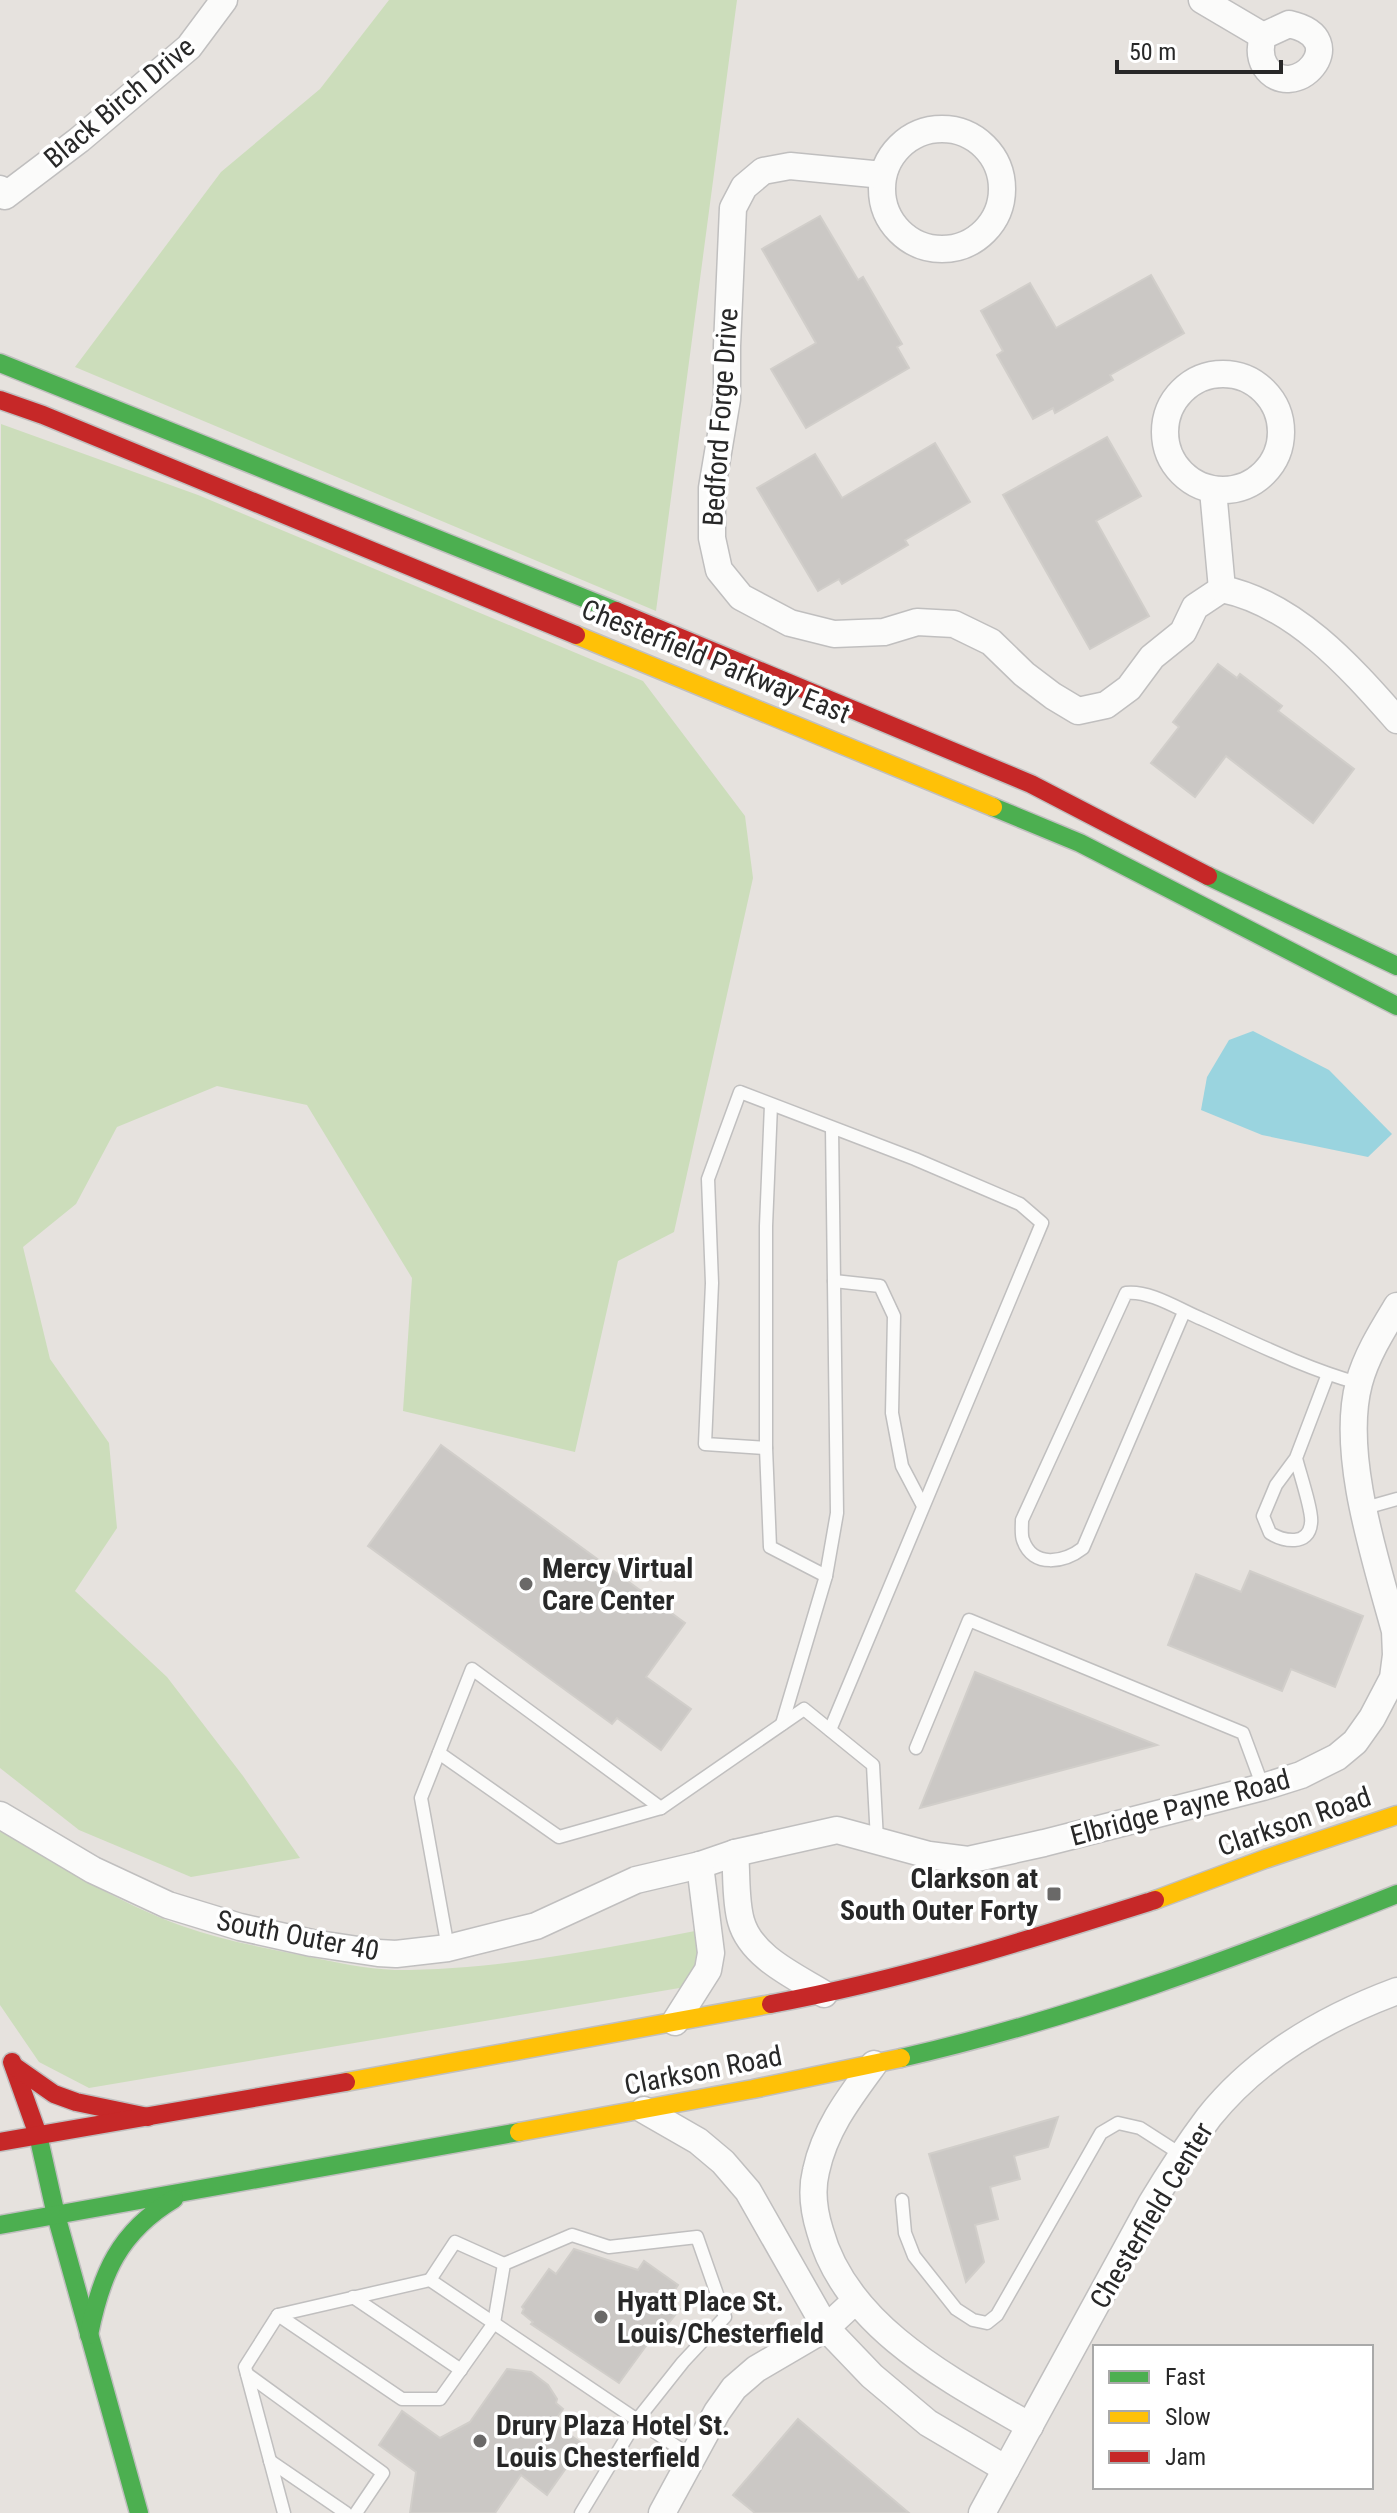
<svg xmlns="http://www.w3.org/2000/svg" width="1397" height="2513" viewBox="0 0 1397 2513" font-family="'Roboto Condensed',sans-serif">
  <rect width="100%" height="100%" fill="#e6e2de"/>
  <g fill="#cdb">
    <path d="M389,0H737L656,611L75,367L221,172L320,89Z"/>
    <path d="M1,424L198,495L643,681L745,816L753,878L674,1232L618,1261L575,1452L403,1411L412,1278L307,1105L217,1086L117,1127L76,1204L23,1247L50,1359L109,1443L117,1528L75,1591L167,1677L243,1776L300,1858L191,1877L79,1830L0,1768Z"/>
    <path d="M0,1830C58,1865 118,1903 182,1926C222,1940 264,1948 305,1956C334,1962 366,1969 395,1970C496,1970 596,1950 695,1931L707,1943L703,1984L89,2088L39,2062L0,2005Z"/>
  </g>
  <path fill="#9ad4df" d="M1253,1031L1329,1070L1392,1134L1368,1157L1262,1135L1201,1110L1207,1077L1229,1040Z"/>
  <g fill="#cbc8c5" stroke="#d1ceca" stroke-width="2">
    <path d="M820,216L858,280L863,277L902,344L897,347L909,368L806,428L771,369L816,343L762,249Z"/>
    <path d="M1151,275L1184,333L1110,375L1113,380L1055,413L1053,408L1033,419L997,355L1003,351L981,311L1030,283L1056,328Z"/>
    <path d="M1107,437L1141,496L1096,521L1149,616L1090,649L1003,495Z"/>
    <path d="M935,443L970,502L905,540L908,545L842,584L839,579L818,591L757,488L815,454L842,498Z"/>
    <path d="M1218,664L1237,678L1240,674L1282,706L1278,711L1354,769L1313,823L1226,756L1195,797L1151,763L1179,727L1173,722Z"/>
    <path d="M441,1445L685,1623L646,1677L691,1709L661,1750L617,1718L612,1724L368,1546Z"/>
    <path d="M1250,1571L1363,1616L1335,1687L1291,1669L1282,1691L1168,1645L1196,1574L1241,1592Z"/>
    <path d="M975,1672L1157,1745L920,1808Z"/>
    <path d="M1058,2117L1048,2147L1014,2156L1020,2179L990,2187L998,2219L975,2225L984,2262L966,2282L929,2154Z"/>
    <path d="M574,2249L638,2270L644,2261L678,2285L668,2300L680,2309L654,2341L651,2339L619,2383L531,2324L533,2322L522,2313L524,2309L522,2307L549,2269L556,2274Z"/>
    <path d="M507,2369L531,2372L548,2385L557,2399L556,2403L563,2409L553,2423L583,2444L547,2495L521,2475L495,2513H410L416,2472L379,2445L402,2411L440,2438L470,2422Z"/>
    <path d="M798,2419L909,2513H755L733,2495Z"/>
  </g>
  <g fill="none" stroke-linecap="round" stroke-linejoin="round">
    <defs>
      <g id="lane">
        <path d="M834,1281L880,1286L894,1316L892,1413L902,1466L923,1506"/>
        <path d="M1184,1312L1083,1548C1065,1562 1033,1569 1023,1540C1021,1535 1022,1526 1022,1520L1126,1293C1150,1290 1180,1310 1202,1319C1253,1342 1304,1368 1358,1383"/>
        <path d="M766,1448V1226L771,1105"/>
        <path d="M1296,1458C1299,1471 1313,1512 1311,1523C1309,1547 1283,1541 1270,1533L1263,1516L1276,1485L1296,1458L1328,1374"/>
        <path d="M1365,1508L1397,1499"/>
        <path d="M826,1576L837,1513L832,1128"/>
        <path d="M782,1724L826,1576L770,1547L766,1448L705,1444L712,1283L708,1179L740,1092L915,1159L1020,1204L1042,1223L830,1730"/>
        <path d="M916,1748L969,1620L1243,1733L1263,1787"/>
        <path d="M439,1753L559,1837L661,1808"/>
        <path d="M448,1948L421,1798L472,1669L661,1808L804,1709L873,1765L877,1840"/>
        <path d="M902,2200L905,2233L914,2256L956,2309L973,2320L987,2323L997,2315L1101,2133L1118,2123L1140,2128L1182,2155"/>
        <path d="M430,2280L455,2242L504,2264"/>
        <path d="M353,2297L461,2370"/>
        <path d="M278,2315L402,2399H440L494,2323L504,2264L572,2235L609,2247L697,2237L725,2317L683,2362L637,2420L581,2513"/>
        <path d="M247,2374L383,2473L356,2513"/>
        <path d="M270,2461L346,2513"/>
        <path d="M284,2513L245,2367L278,2315L430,2280L692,2457"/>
      </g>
      <g id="street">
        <path d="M1202,0L1263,36"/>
        <path d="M1289,24C1357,39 1292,107 1265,66C1259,56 1260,46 1263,36Z"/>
        <circle cx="942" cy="189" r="60"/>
        <path d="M883,175L790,166L763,171L744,187L733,208L727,346V399L712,488V538L719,570L741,597L790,623L834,634L884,632L917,622L954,624L991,642L1024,674L1053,696L1078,711L1106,705L1129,688L1152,657L1183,632L1195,607L1222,589"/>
        <path d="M0,189L5,196L79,140L189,47L224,0"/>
        <circle cx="1223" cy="432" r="58"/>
        <path d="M1213,490L1222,589"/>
        <path d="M1222,589C1295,604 1350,667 1397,720"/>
        <path d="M0,1815L93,1870L168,1905L240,1927L312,1943L378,1953L396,1954L448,1948L536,1926L636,1880L700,1865L735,1853L837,1830L929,1855L968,1860L1044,1843L1263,1787L1301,1775L1337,1757L1355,1742L1372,1718L1393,1678L1396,1655L1395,1631C1376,1561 1340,1454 1359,1383C1366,1356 1383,1329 1397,1306"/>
        <path d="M735,1853C737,1874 735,1900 741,1921C751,1957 795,1976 824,1994"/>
        <path d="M675,2022L708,1970L711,1953L700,1865"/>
        <path d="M874,2064C849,2098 825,2129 816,2171C811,2191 814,2212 820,2231C846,2327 950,2380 1030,2426"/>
        <path d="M644,2110L698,2141L723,2162L748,2191L826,2328L872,2376L928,2423L1006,2469"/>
        <path d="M662,2513L717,2412L734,2388L756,2369L826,2328L855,2301"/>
        <path d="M982,2513L1151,2204C1169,2174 1188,2145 1209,2117C1257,2057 1327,2017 1397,1991"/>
      </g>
      <g id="fast">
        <path d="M0,363L616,611"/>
        <path d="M993,807L1080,843L1397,1006"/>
        <path d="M1208,876L1397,966"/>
        <path d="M901,2058C1072,2019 1235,1958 1397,1894"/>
        <path d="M38,2135L56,2215"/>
        <path d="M56,2215L139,2513"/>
        <path d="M0,2225L519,2132"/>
        <path d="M89,2335C101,2274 119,2232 174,2199"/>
      </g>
      <g id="slow">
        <path d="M576,635L993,807"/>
        <path d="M1155,1900L1265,1859L1397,1815"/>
        <path d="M346,2082L771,2004"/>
        <path d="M519,2132L753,2089L901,2058"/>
      </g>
      <g id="jam">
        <path d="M0,400L43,415L576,635"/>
        <path d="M616,611L1031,784L1208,876"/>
        <path d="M771,2004C902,1980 1028,1940 1155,1900"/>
        <path d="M12,2062L38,2135"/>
        <path d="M14,2066L54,2094L76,2102L148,2117"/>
        <path d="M0,2142L346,2082"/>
      </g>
    </defs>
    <use href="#lane" stroke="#c0bfbf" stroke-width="15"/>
    <use href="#street" stroke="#c0bfbf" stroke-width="29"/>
    <use href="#fast" stroke="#c0bfbf" stroke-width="21"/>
    <use href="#slow" stroke="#c0bfbf" stroke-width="21"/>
    <use href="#jam" stroke="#c0bfbf" stroke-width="21"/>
    <use href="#lane" stroke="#fbfbfa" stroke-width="12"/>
    <use href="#street" stroke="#fbfbfa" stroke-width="26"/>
    <use href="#fast" stroke="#4caf50" stroke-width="18"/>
    <use href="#slow" stroke="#ffc107" stroke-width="18"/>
    <use href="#jam" stroke="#c62828" stroke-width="18"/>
  </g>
  <g fill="#6a6968" stroke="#fff" stroke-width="3">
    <circle cx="526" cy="1584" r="8"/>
    <rect x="1046" y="1886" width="16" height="16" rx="4"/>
    <circle cx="601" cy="2317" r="8"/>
    <circle cx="480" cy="2441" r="8"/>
  </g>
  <g text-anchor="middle" stroke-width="7" stroke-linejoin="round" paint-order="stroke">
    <g font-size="28" fill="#282828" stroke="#fff">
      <text transform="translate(119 102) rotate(-40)" y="10">Black Birch Drive</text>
      <text transform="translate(720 417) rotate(-86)" y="10">Bedford Forge Drive</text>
      <text transform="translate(716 661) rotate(22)" y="10">Chesterfield Parkway East</text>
      <text transform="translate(1180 1807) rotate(-15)" y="10">Elbridge Payne Road</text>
      <text transform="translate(1294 1821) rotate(-19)" y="10">Clarkson Road</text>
      <text transform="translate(298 1935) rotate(11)" y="10">South Outer 40</text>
      <text transform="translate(703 2070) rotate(-11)" y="10">Clarkson Road</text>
      <text transform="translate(1151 2215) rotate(-59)" y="10">Chesterfield Center</text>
    </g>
    <g font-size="28" font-weight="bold" fill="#282828" stroke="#fff" text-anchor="start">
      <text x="542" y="1578">Mercy Virtual<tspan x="542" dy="32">Care Center</tspan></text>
      <text x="1038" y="1888" text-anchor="end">Clarkson at<tspan x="1038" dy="32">South Outer Forty</tspan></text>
      <text x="617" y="2311">Hyatt Place St.<tspan x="617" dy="32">Louis/Chesterfield</tspan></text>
      <text x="496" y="2435">Drury Plaza Hotel St.<tspan x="496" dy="32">Louis Chesterfield</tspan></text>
    </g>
  </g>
  <rect x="1093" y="2345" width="280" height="144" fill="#ffffff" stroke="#a9a9a9" stroke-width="2"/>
  <rect x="1109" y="2371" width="40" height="12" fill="#4caf50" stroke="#a9a9a9" stroke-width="2"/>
  <text x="1165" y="2385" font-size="24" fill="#282828">Fast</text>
  <rect x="1109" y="2411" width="40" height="12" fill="#ffc107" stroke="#a9a9a9" stroke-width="2"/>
  <text x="1165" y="2425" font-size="24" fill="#282828">Slow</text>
  <rect x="1109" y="2451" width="40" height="12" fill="#c62828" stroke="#a9a9a9" stroke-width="2"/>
  <text x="1165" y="2465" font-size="24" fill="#282828">Jam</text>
  <path d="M1117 60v12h164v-12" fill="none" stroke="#282828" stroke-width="4"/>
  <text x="1129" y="60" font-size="24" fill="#282828" stroke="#ffffff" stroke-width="6" paint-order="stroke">50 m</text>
</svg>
